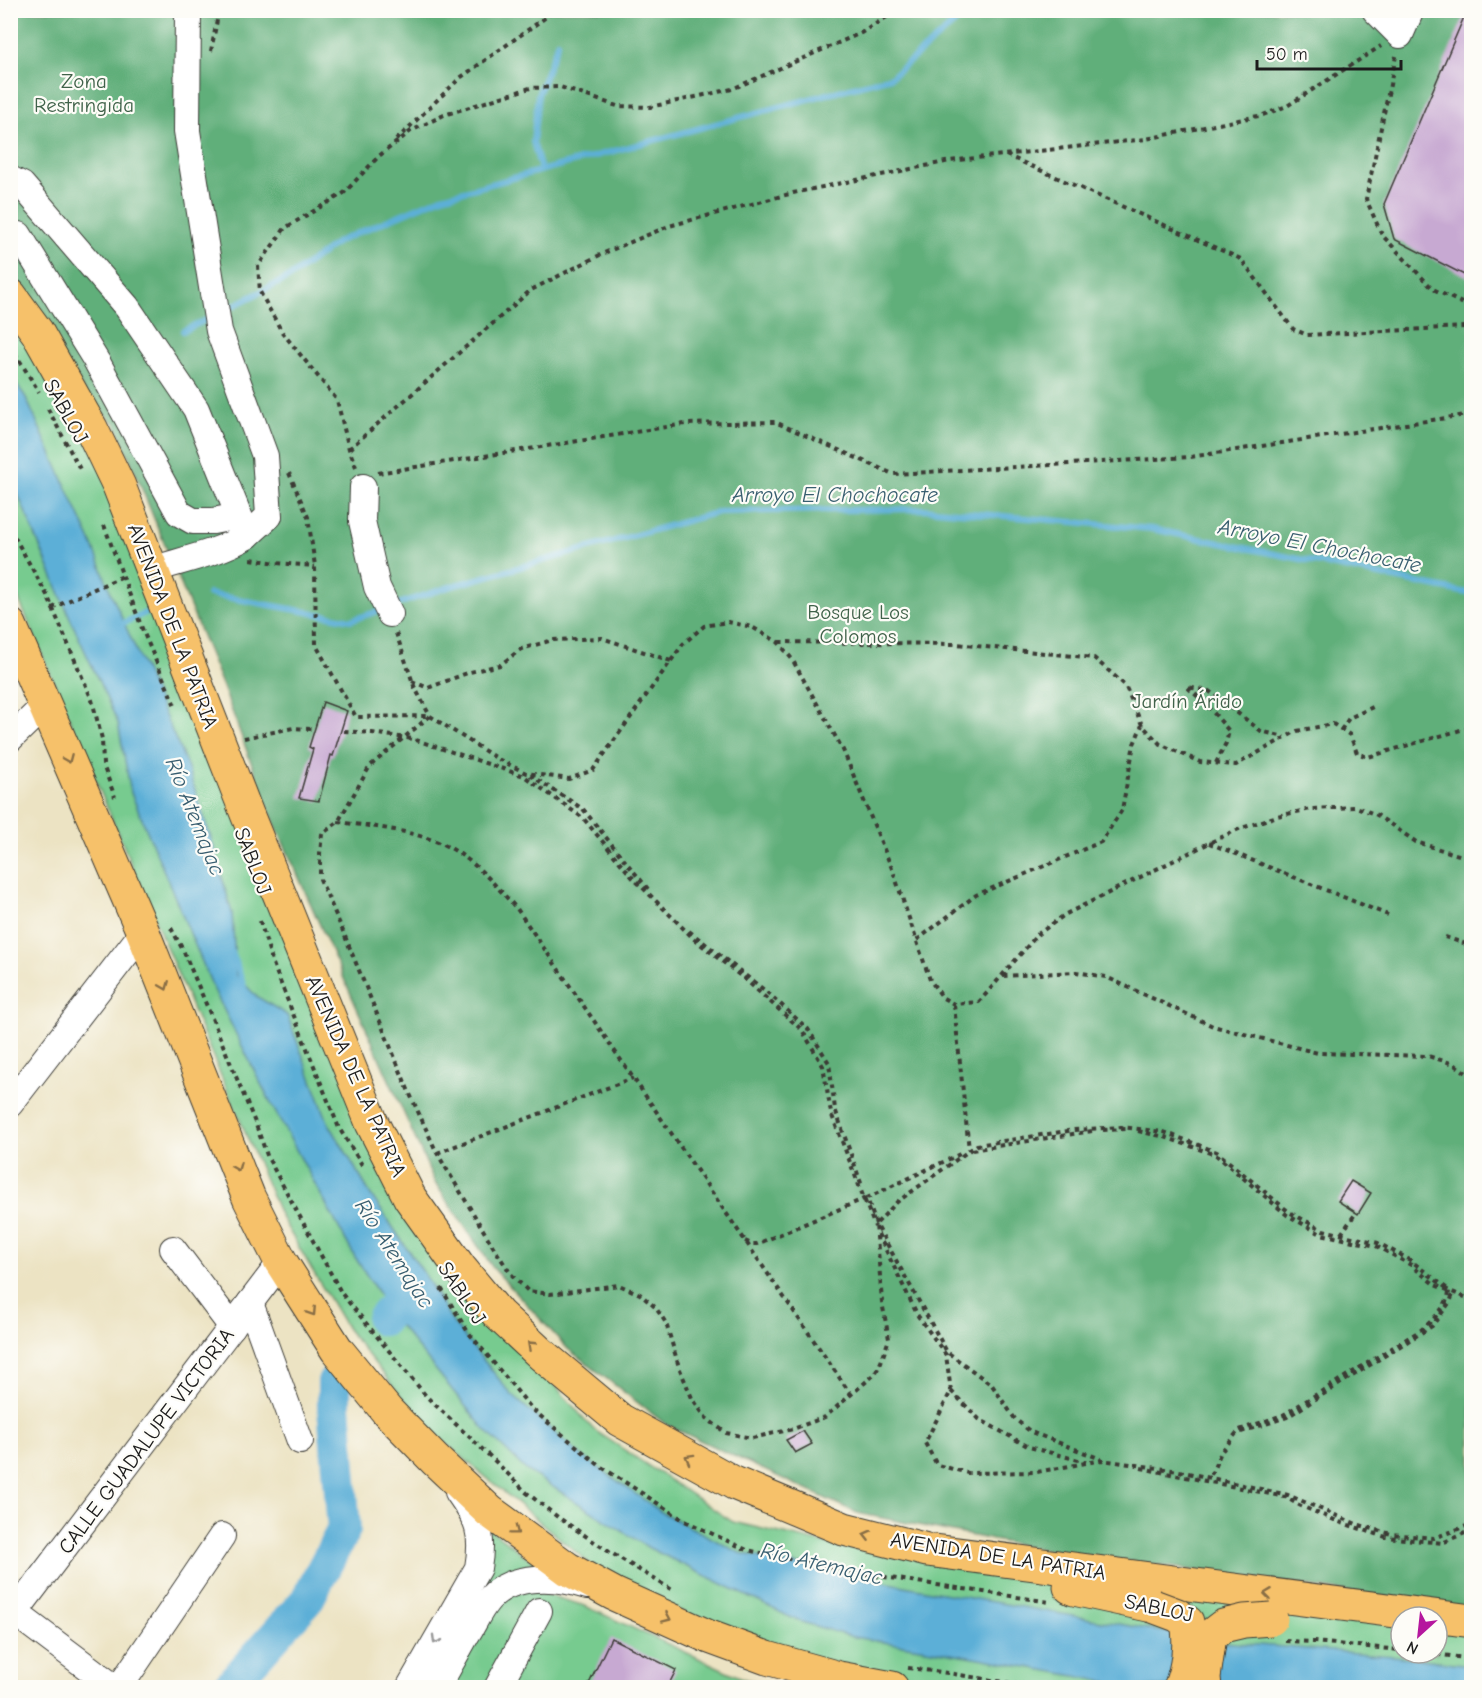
<svg xmlns="http://www.w3.org/2000/svg" width="1482" height="1698" viewBox="0 0 1482 1698" font-family="'Comic Neue',sans-serif">
  <rect width="100%" height="100%" fill="#fdfcf7"/>
  <filter id="ink" filterUnits="userSpaceOnUse"><feTurbulence type="fractalNoise" baseFrequency=".0167" numOctaves="2"/><feDisplacementMap in="SourceGraphic" scale="12" xChannelSelector="R" yChannelSelector="G"/><feConvolveMatrix kernelMatrix="1 2 1 2 8 2 1 2 1" color-interpolation-filters="sRGB"/></filter>
  <filter id="wash" filterUnits="userSpaceOnUse"><feTurbulence type="fractalNoise" baseFrequency=".008" numOctaves="4" result="noise"/><feDisplacementMap in="SourceGraphic" scale="24" xChannelSelector="R" yChannelSelector="G"/><feGaussianBlur stdDeviation="1.35" result="paint"/><feColorMatrix in="noise" values="0 0 0 0 0 0 0 0 0 0 0 0 0 0 0 0 0 1.4 0 .05"/><feComposite in="paint" operator="in"/></filter>
  <g filter="url(#wash)">
    <rect width="100%" height="100%" fill="#ece3c3"/>
    <g fill="#77cb8f" stroke="#4a7456" stroke-width="1.5">
      <path d="M10,311L89,442L440,1254L593,1429L733,1522L827,1544L1054,1579L1401,1620V1653H1437V1624L1471,1629V1687L940,1688L836,1669L772,1653L606,1577L427,1428L347,1329L281,1217L11,581Z"/>
      <path d="M487,1527L543,1569L472,1602Z"/>
      <path d="M528,1589L585,1606L744,1679L779,1687L449,1688L495,1601Z"/>
    </g>
    <path fill="#61af7a" stroke="#3e664b" stroke-width="1.5" d="M10,11H1471V1609L1034,1548L857,1513L667,1425L568,1349L493,1268L435,1183L270,813L223,687L115,423L91,403L45,326L11,275Z"/>
    <path fill="#5bafd7" stroke="#3c667a" stroke-width="1.5" d="M10,375L25,396L94,548L110,591L186,763L213,844L232,913L236,975L256,996L287,1015L328,1122L371,1195L423,1272L454,1324L512,1395L579,1454L663,1513L740,1553L811,1568L936,1592L1222,1642L1394,1656L1471,1665V1687H1134L974,1657L853,1637L798,1621L649,1548L526,1470L484,1429L396,1321L355,1257L270,1102L214,990L131,793L118,723L73,625L11,478Z"/>
    <g fill="none" stroke-linecap="round" stroke-linejoin="round">
      <g stroke="#5bafd7" stroke-width="6">
        <path d="M541,170L533,142L538,95L558,42"/>
        <path d="M223,311L290,277L339,241L442,197L891,77L970,10"/>
        <path d="M183,331L212,317"/>
        <path d="M209,594L351,620L382,610"/>
        <path d="M392,606L452,586L719,512L924,509L1152,529L1472,594"/>
        <path d="M117,626L152,610"/>
        <path d="M232,952L244,987"/>
      </g>
      <g stroke="#5bafd7" stroke-width="34">
        <path d="M383,1319L401,1297"/>
        <path d="M228,1688L307,1600L344,1529L334,1407V1382"/>
      </g>
    </g>
    <g id="blocks">
      <g fill="#c7a9d2">
        <path d="M1467,10H1472V279L1394,239L1384,204Z"/>
        <path d="M323,702L347,711L333,756L331,755L319,801L299,798L313,749L309,747Z"/>
        <path d="M1351,1181L1371,1193L1358,1214L1338,1201Z"/>
        <path d="M803,1431L812,1444L795,1453L786,1440Z"/>
        <path d="M611,1638L676,1670L667,1688H587Z"/>
      </g>
    </g>
  </g>
  <g filter="url(#ink)">
    <use href="#blocks" fill-opacity="0" stroke="#3b3a35" stroke-width="1.5"/>
    <g fill="none" stroke-linecap="round" stroke-linejoin="round">
      <defs>
        <g id="minor">
          <path d="M188,10L187,131L219,331L265,456L269,516L247,536"/>
          <path d="M1375,10L1400,35L1411,10"/>
          <path d="M10,179L22,185L127,307L196,409L247,536C218,553 183,560 151,570"/>
          <path d="M19,235L97,362L179,513L193,521H213L239,516"/>
          <path d="M363,487L362,521L377,587L390,614"/>
          <path d="M10,739L45,705"/>
          <path d="M10,1104L143,932"/>
          <path d="M173,1249L232,1327"/>
          <path d="M250,1303L300,1441"/>
          <path d="M10,1609L115,1688"/>
          <path d="M10,1619L281,1262"/>
          <path d="M119,1688L222,1536"/>
          <path d="M409,1688L478,1568C484,1533 478,1520 458,1492"/>
          <path d="M437,1688C447,1670 457,1652 467,1634C474,1623 480,1609 489,1599C512,1573 557,1576 587,1586"/>
          <path d="M497,1688L539,1611"/>
        </g>
        <g id="major">
          <path d="M10,295L37,332L91,428L119,486L247,814L372,1123L410,1198L460,1268L498,1314L541,1354L620,1420L734,1483L844,1529L927,1550L1472,1621"/>
          <path d="M10,625L143,932L249,1198L281,1262L337,1350L387,1411L435,1460L489,1511L568,1569L614,1594L707,1636L767,1658L839,1678L892,1688"/>
          <path d="M1070,1587L1074,1589L1153,1606"/>
        </g>
      </defs>
      <use href="#minor" stroke="#3b3a35" stroke-width="28"/>
      <use href="#major" stroke="#3b3a35" stroke-width="35"/>
      <g stroke="#3b3a35" stroke-width="4" stroke-dasharray="4.5 4.5" stroke-linecap="butt">
        <path d="M211,51L219,10"/>
        <path d="M1396,56L1366,199L1382,235L1433,289L1472,308"/>
        <path d="M396,140L460,78L556,10"/>
        <path d="M1006,155L1241,259L1293,329L1307,335L1464,327L1472,333"/>
        <path d="M10,345L39,392"/>
        <path d="M48,409L81,471"/>
        <path d="M349,449L531,290L602,254L669,226L793,193L950,161L1146,139L1263,115L1287,106L1381,46"/>
        <path d="M356,467L349,449L337,400L282,332L260,292L258,266L285,228L344,193L379,156L411,131L444,115L530,88L560,87L617,106L650,107L732,89L861,33L898,10"/>
        <path d="M289,473L308,517L315,566L316,645L356,717L430,716L370,766L338,822L322,834L320,853V879L342,929L409,1092L437,1153L494,1248L511,1274L528,1291L550,1294L619,1285L640,1294L656,1308L666,1323L679,1367L692,1398L706,1418L726,1433L752,1438L793,1429L825,1417L875,1374L881,1362L889,1339L882,1302L876,1224L897,1202L977,1145L1074,1130L1121,1127L1164,1132L1217,1152L1289,1212L1323,1230L1378,1243L1410,1260L1449,1290C1449,1305 1432,1321 1421,1330L1283,1415L1239,1430L1221,1452L1210,1477"/>
        <path d="M378,473L685,424L775,422L893,474L1190,457L1472,414"/>
        <path d="M104,525L143,631L176,708"/>
        <path d="M10,529L47,595L92,700L102,739L103,765L115,797"/>
        <path d="M251,559L276,563L315,566"/>
        <path d="M52,608L123,576"/>
        <path d="M396,633L414,686L430,716L496,758L526,773L569,779L593,770L683,644L704,626L728,622L752,627L778,642L792,659L843,750L893,871L930,980L943,998L954,1004L979,1002L1038,934L1066,914L1209,843L1239,829L1277,816L1311,809L1356,807L1377,815L1416,842L1472,859"/>
        <path d="M779,642L956,644L1094,658L1125,685L1142,725L1160,744L1200,762L1236,765L1297,731L1333,724L1350,735L1357,753L1368,757L1464,729L1472,728"/>
        <path d="M412,681L428,688L470,672L500,665L521,649L553,640L602,638L671,661"/>
        <path d="M1341,730L1349,718L1375,706"/>
        <path d="M344,731L372,733L413,739L524,776L583,818L633,878L694,939L747,981L802,1030L823,1066L831,1113L875,1227"/>
        <path d="M244,738L293,728L311,729"/>
        <path d="M1216,763L1226,743L1229,731L1207,705L1187,687L1209,691L1261,731L1284,737"/>
        <path d="M530,775L583,809L648,889"/>
        <path d="M338,822C376,827 427,831 460,854C482,869 499,889 517,909L852,1396"/>
        <path d="M1209,843L1388,915"/>
        <path d="M260,921L273,964L339,1128L364,1168"/>
        <path d="M171,928L183,950L209,1011L256,1125L268,1158L342,1294L427,1397L496,1462L527,1493L559,1518L608,1551L674,1591"/>
        <path d="M689,931L768,993L808,1029L829,1063L835,1109L862,1186"/>
        <path d="M1445,937L1472,946"/>
        <path d="M917,940L976,895L1101,842L1122,810L1134,744L1142,725"/>
        <path d="M1003,976L1076,972L1106,977L1213,1026L1318,1053L1428,1056L1454,1064L1472,1077"/>
        <path d="M954,1005L969,1150"/>
        <path d="M1103,1130L1128,1129"/>
        <path d="M1138,1131L1165,1137L1216,1155L1287,1215L1321,1234L1376,1246L1411,1265L1435,1285L1472,1300"/>
        <path d="M972,1150L1092,1131"/>
        <path d="M437,1153L633,1078"/>
        <path d="M960,1154L867,1198L876,1224L947,1352L992,1385L1015,1419L1031,1432L1101,1459"/>
        <path d="M878,1234L918,1316L946,1355L951,1391L925,1443L937,1465L968,1473L1037,1472L1102,1460L1179,1471L1288,1495L1356,1524L1391,1534L1434,1538L1472,1524"/>
        <path d="M1341,1234L1356,1213"/>
        <path d="M745,1241L752,1244H757L866,1198"/>
        <path d="M441,1288L468,1332L532,1409L600,1466L685,1521L747,1550L851,1572L1050,1602"/>
        <path d="M951,1391L979,1419L1029,1447L1086,1462"/>
        <path d="M1241,1432L1287,1417L1432,1326L1450,1302L1454,1292"/>
        <path d="M1141,1468L1285,1497L1301,1506L1339,1522L1386,1537L1442,1543L1472,1530"/>
        <path d="M1285,1641L1314,1642L1401,1650"/>
        <path d="M1428,1653L1472,1659"/>
        <path d="M908,1668L941,1672L1042,1688"/>
      </g>
      <use href="#minor" stroke="#fff" stroke-width="26"/>
      <use href="#major" stroke="#f6c16b" stroke-width="33"/>
      <defs>
        <g id="major-bridge">
          <path d="M1153,1606L1177,1615L1187,1622C1191,1643 1188,1668 1180,1688"/>
          <path d="M1205,1688L1204,1677L1210,1636L1223,1626L1244,1621L1271,1619"/>
        </g>
      </defs>
      <use href="#major-bridge" stroke="#3b3a35" stroke-width="35" stroke-linecap="butt"/>
      <use href="#major-bridge" stroke="#f6c16b" stroke-width="33"/>
    </g>
    <defs><path id="oneway-chevron" d="M-2-3.5L2.5 0L-2 3.5" fill="none" stroke-width="1.6" stroke-linecap="round" stroke-linejoin="round" transform="scale(1.5)"/></defs>
    <g stroke="#896e44">
      <use href="#oneway-chevron" transform="translate(68 759) rotate(67)"/>
      <use href="#oneway-chevron" transform="translate(165 986) rotate(68)"/>
      <use href="#oneway-chevron" transform="translate(237 1167) rotate(68)"/>
      <use href="#oneway-chevron" transform="translate(312 1312) rotate(57)"/>
      <use href="#oneway-chevron" transform="translate(531 1345) rotate(-137)"/>
      <use href="#oneway-chevron" transform="translate(689 1458) rotate(-151)"/>
      <use href="#oneway-chevron" transform="translate(515 1531) rotate(37)"/>
      <use href="#oneway-chevron" transform="translate(867 1535) rotate(-166)"/>
      <use href="#oneway-chevron" transform="translate(1268 1594) rotate(-173)"/>
      <use href="#oneway-chevron" transform="translate(667 1618) rotate(24)"/>
    </g>
    <use stroke="#999" href="#oneway-chevron" transform="translate(436 1640) rotate(120)"/>
  </g>
  <g text-anchor="middle" stroke-width="4.5" stroke-linejoin="round" paint-order="stroke">
    <g font-size="21" fill="#40624a" stroke="#fdfcf7">
      <text x="84" y="88">Zona<tspan x="84" dy="24">Restringida</tspan></text>
      <text x="858" y="619">Bosque Los<tspan x="858" dy="24">Colomos</tspan></text>
      <text x="1187" y="708">Jardín Árido</text>
    </g>
    <g font-size="21" fill="#1c1c1c" stroke="#fdfcf7">
      <text transform="translate(66 411) rotate(61)" y="7">SABLOJ</text>
      <text transform="translate(173 626) rotate(69)" y="7">AVENIDA DE LA PATRIA</text>
      <text transform="translate(253 861) rotate(69)" y="7">SABLOJ</text>
      <text transform="translate(356 1076) rotate(66)" y="7">AVENIDA DE LA PATRIA</text>
      <text transform="translate(462 1293) rotate(57)" y="7">SABLOJ</text>
      <text transform="translate(146 1441) rotate(-53)" y="7">CALLE GUADALUPE VICTORIA</text>
      <text transform="translate(998 1556) rotate(9)" y="7">AVENIDA DE LA PATRIA</text>
      <text transform="translate(1159 1608) rotate(12)" y="7">SABLOJ</text>
    </g>
    <g font-size="22" font-style="italic" fill="#385e70" stroke="#fdfcf7">
      <text x="835" y="502">Arroyo El Chochocate</text>
      <text transform="translate(1320 545) rotate(11)" y="8">Arroyo El Chochocate</text>
      <text transform="translate(196 816) rotate(68)" y="8">Río Atemajac</text>
      <text transform="translate(395 1253) rotate(57)" y="8">Río Atemajac</text>
      <text transform="translate(822 1563) rotate(13)" y="8">Río Atemajac</text>
    </g>
  </g>
  <rect width="1482" height="1698" fill="none" stroke="#fdfcf7" stroke-width="36"/>
  <g transform="translate(1419 1635) rotate(207)"><circle r="28" fill="#fdfcf7" stroke="#a3a29f" stroke-width="1.5"/>
  <path d="M0-4.5L10 22L0 15L-10 22Z" fill="#b5179e"/>
  <text y="-9" font-size="16" font-weight="bold" text-anchor="middle" fill="#1c1c1c">N</text>
  </g>
  <path d="M1257 60v9h144v-9" fill="none" stroke="#1c1c1c" stroke-width="3"/>
  <text x="1266" y="60" font-size="18" fill="#1c1c1c" stroke="#fdfcf7" stroke-width="4.5" paint-order="stroke">50 m</text>
</svg>
